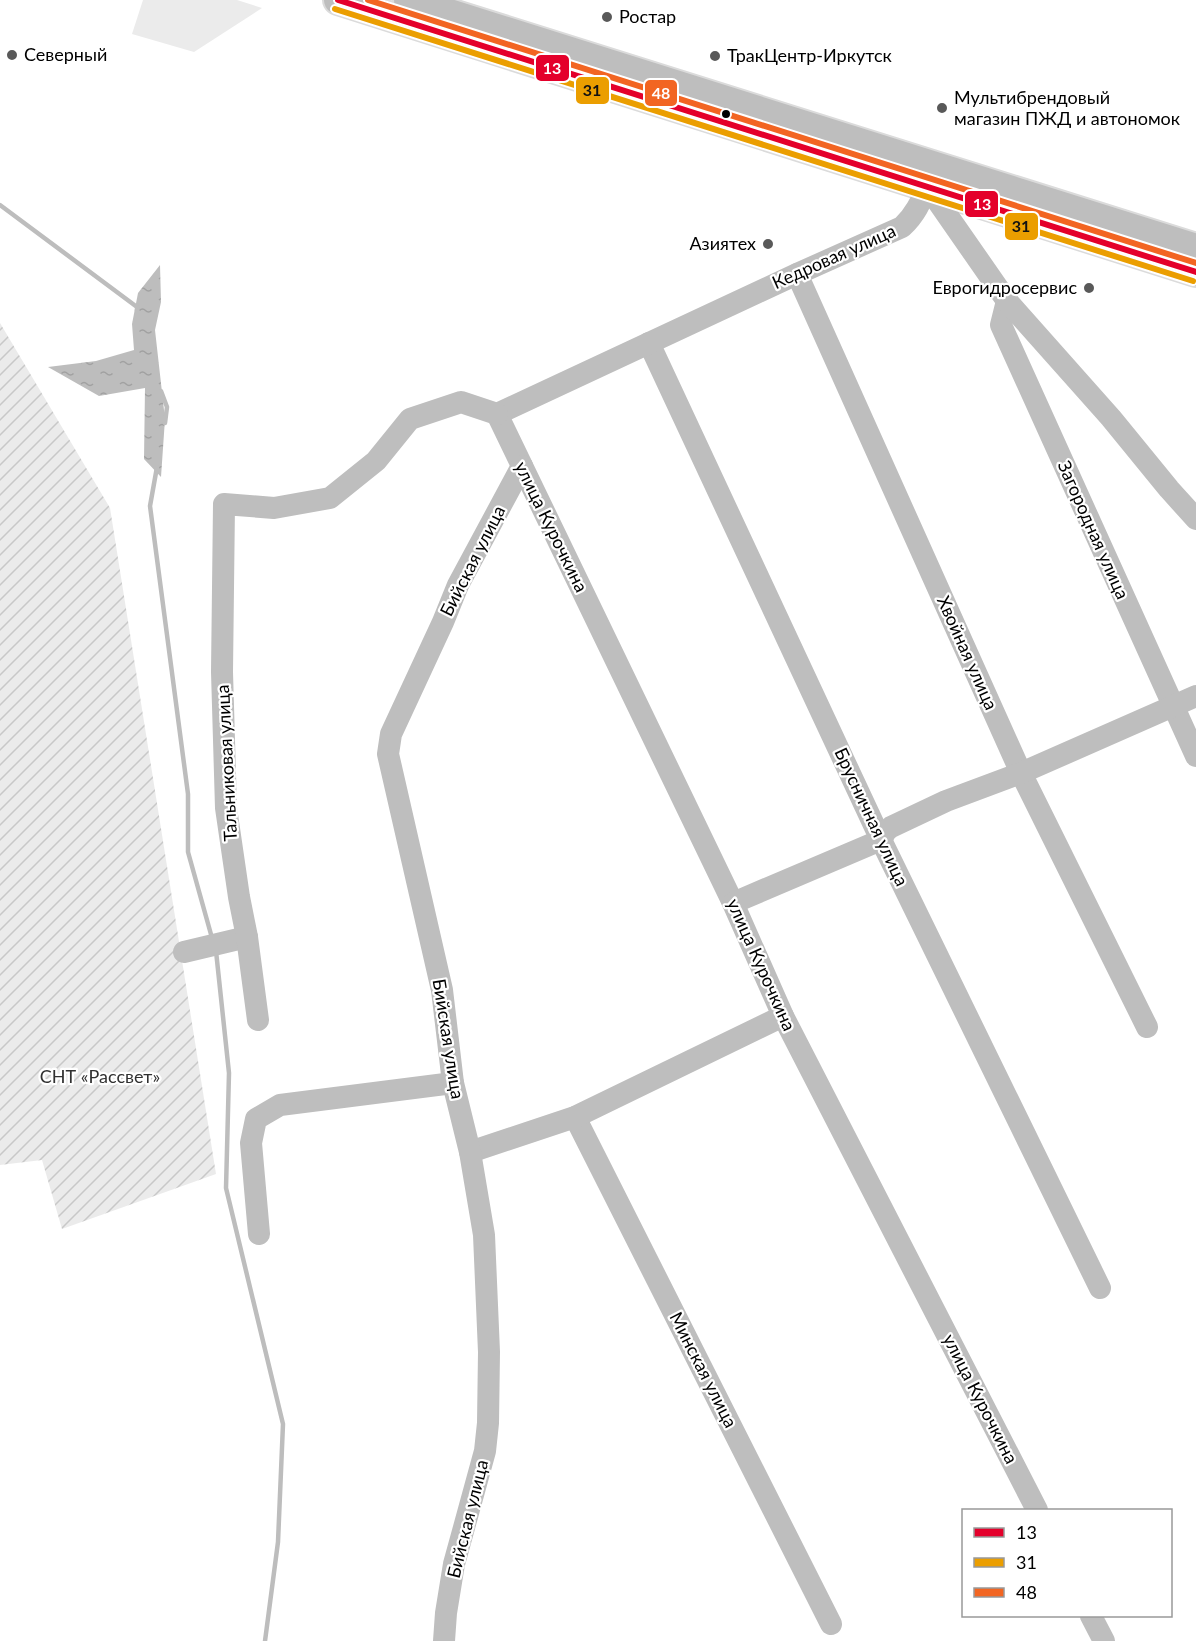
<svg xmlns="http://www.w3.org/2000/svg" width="1196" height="1641" viewBox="0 0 1196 1641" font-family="Lato,sans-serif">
  <defs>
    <pattern id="garden-furrows" width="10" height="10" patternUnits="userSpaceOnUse" patternTransform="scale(1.5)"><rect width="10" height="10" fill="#ebebeb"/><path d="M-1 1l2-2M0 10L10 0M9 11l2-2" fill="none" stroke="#c8c8c8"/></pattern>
    <pattern id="water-ripples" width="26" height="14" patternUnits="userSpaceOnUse" patternTransform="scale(1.5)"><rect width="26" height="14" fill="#bdbdbd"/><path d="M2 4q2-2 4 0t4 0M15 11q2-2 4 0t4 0" fill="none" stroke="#a1a1a1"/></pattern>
  </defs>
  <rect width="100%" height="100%" fill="#fff"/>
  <path fill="#ebebeb" d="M143,0H237L262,8L194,52L132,34Z"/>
  <path fill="url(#garden-furrows)" d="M0,323L110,508L216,1174L62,1229L42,1160L0,1165Z"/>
  <path fill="url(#water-ripples)" d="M160,265L161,302L155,330L165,419L161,477L144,459L145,388L99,396L48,367L96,361L134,350L132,324L138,293Z"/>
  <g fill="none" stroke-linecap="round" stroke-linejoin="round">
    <g stroke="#bdbdbd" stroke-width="4.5">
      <path d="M0,205L137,307V311"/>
      <path d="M161,391L167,407L165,423"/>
      <path d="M157,467L150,506L188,794V852L212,938"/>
      <path d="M216,951L229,1073L226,1188L283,1424L278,1542L265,1641"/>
    </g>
    <defs>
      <g id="major">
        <path d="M338,0L1196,272"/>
        <path d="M408,0L1196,248"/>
      </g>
    </defs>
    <use href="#major" stroke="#dbdbdb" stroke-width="32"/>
    <g stroke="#bebebe" stroke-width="22">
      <path d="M797,274L1021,773L1147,1027"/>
      <path d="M1007,301L1001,325L1196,756"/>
      <path d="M649,343L881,840L1100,1288"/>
      <path d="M497,414L733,903L783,1016L1037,1510"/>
      <path d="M497,414L797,274L902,227C915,215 921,202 927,186L1007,301L1111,418L1169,489L1196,519"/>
      <path d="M733,903L881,840L886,831L891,827L946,801L1021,773L1196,696"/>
      <path d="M184,952L247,937"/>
      <path d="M258,1020L247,937L239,897L226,808L222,672L224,504L274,508L330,498L376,461L410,419L461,402L497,414"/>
      <path d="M575,1117L831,1624"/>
      <path d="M470,1152L575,1117L783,1016"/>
      <path d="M259,1234L251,1143L256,1119L280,1105L453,1083"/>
      <path d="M1091,1616L1104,1641"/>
      <path d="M444,1641L446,1613L454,1564L485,1451L488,1423L489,1352L484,1235L470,1152L453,1083L442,990L388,754L391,734L443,622L458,585L522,466"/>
    </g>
    <use href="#major" stroke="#bebebe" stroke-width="28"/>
    <defs>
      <path id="bus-1" d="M338,0L1196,272"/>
      <path id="bus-2" d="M335,9L1193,281"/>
      <path id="bus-3" d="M368,0L1196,263"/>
    </defs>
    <use href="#bus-1" stroke="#fff" stroke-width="10"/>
    <use href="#bus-2" stroke="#fff" stroke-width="10"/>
    <use href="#bus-3" stroke="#fff" stroke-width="10"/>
    <use href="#bus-1" stroke="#e4002b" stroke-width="6"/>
    <use href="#bus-2" stroke="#eb9e00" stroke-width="6"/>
    <use href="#bus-3" stroke="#f26522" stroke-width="6"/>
  </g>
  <g fill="#595959" stroke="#fff" stroke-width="2">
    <circle cx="607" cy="17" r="6"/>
    <circle cx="12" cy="55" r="6"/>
    <circle cx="715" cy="56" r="6"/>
    <circle cx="942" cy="108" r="6"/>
    <circle cx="768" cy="244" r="6"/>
    <circle cx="1089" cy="288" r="6"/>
  </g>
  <circle fill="#000" stroke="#fff" stroke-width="2" cx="726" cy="114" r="5"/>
  <g text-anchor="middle" stroke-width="4.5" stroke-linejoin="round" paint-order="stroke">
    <g font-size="18" fill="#000" stroke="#fff" text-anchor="start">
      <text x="619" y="23">Ростар</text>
      <text x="24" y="61">Северный</text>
      <text x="727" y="62">ТракЦентр-Иркутск</text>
      <text x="954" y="104">Мультибрендовый<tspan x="954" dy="21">магазин ПЖД и автономок</tspan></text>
      <text x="756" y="250" text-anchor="end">Азиятех</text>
      <text x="1077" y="294" text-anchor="end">Еврогидросервис</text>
    </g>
    <g font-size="18" fill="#000" stroke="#fff">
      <text transform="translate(834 257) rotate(-24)" y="6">Кедровая улица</text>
      <text transform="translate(551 527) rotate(64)" y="6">улица Курочкина</text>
      <text transform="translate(1093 530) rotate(66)" y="6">Загородная улица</text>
      <text transform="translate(473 561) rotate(-63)" y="6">Бийская улица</text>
      <text transform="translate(967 653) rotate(66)" y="6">Хвойная улица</text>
      <text transform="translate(227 763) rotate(-93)" y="6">Тальниковая улица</text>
      <text transform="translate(871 817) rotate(65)" y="6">Брусничная улица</text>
      <text transform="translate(761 965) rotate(66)" y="6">улица Курочкина</text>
      <text transform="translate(448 1039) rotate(81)" y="6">Бийская улица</text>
      <text transform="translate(703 1370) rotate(63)" y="6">Минская улица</text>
      <text transform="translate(980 1399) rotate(63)" y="6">улица Курочкина</text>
      <text transform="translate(468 1519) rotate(-76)" y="6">Бийская улица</text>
    </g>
    <g font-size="18" fill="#313131" stroke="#fff">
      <text x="100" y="1083">СНТ «Рассвет»</text>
    </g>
  </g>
  <g stroke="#fff" stroke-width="2">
    <rect x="535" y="54" width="35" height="28" rx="6" fill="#e4002b"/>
    <rect x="575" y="76" width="35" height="29" rx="6" fill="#eb9e00"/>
    <rect x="644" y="79" width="34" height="28" rx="6" fill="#f26522"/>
    <rect x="964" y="190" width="35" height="28" rx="6" fill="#e4002b"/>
    <rect x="1004" y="212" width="35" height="29" rx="6" fill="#eb9e00"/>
  </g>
  <g font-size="16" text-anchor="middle" font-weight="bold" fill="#fff">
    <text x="552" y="74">13</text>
    <text x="661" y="99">48</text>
    <text x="982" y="210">13</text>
  </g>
  <g font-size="16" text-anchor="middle" font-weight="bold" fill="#111">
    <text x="592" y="96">31</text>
    <text x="1021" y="232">31</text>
  </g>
  <rect x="962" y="1509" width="210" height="108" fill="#ffffff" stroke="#999999" stroke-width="1.5"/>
  <rect x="974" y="1528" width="30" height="9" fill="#e4002b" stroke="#999999" stroke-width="1.5"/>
  <text x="1016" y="1539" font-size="18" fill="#000000">13</text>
  <rect x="974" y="1558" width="30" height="9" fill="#eb9e00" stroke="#999999" stroke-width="1.5"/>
  <text x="1016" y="1569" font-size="18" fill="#000000">31</text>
  <rect x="974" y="1588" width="30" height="9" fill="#f26522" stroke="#999999" stroke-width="1.5"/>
  <text x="1016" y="1599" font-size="18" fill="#000000">48</text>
</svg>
